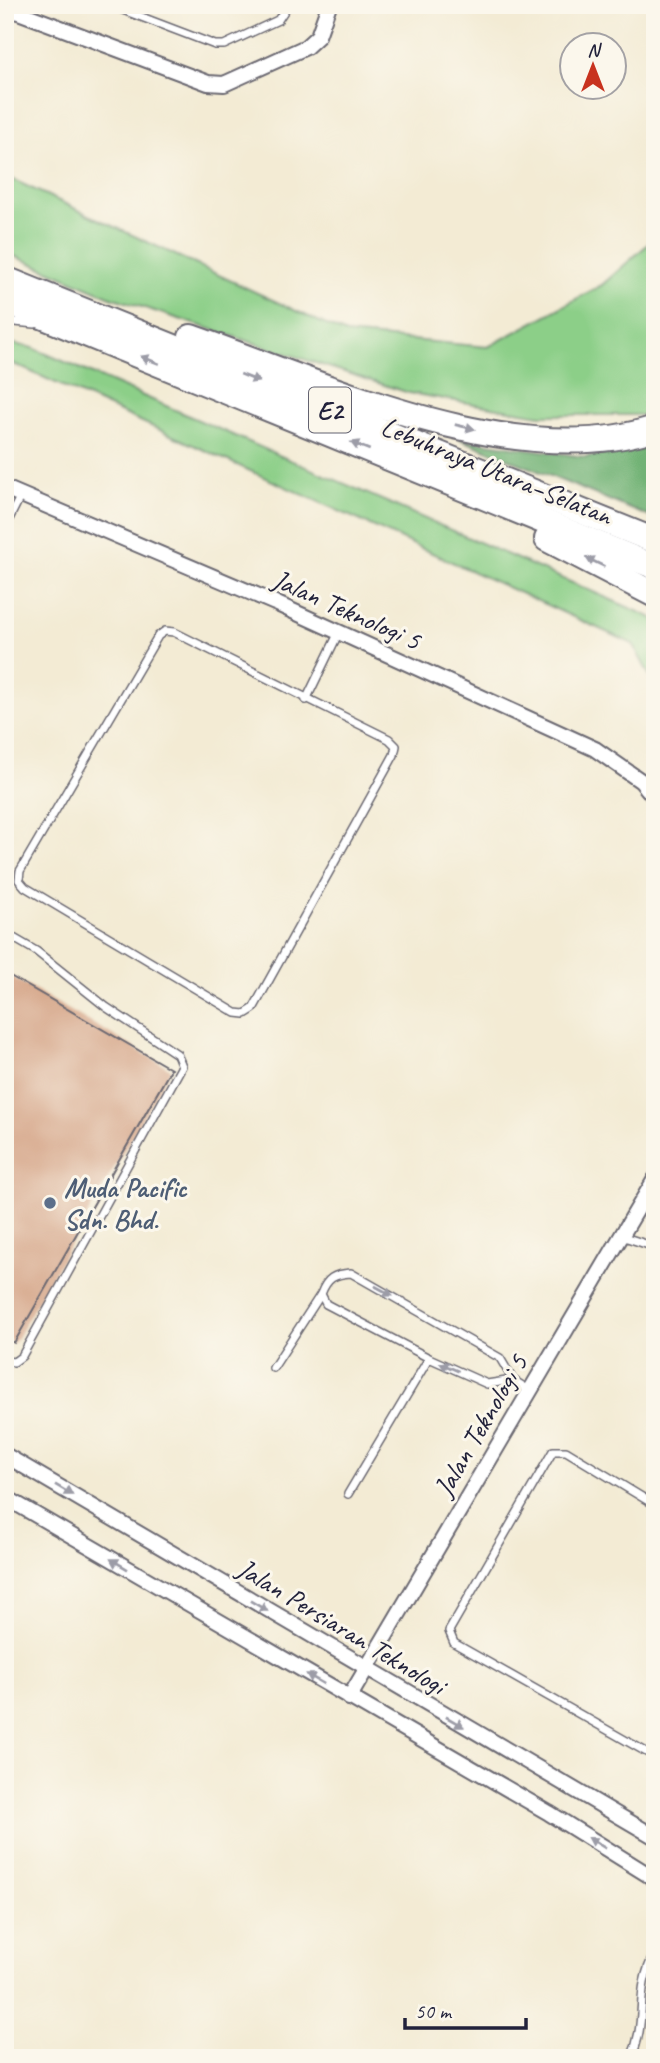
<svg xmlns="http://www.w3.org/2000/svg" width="660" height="2063" viewBox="0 0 660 2063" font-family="Caveat,sans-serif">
  <rect width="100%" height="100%" fill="#fbf7ec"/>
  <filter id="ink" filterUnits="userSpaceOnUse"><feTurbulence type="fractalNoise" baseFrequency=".0143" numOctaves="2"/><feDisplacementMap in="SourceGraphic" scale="14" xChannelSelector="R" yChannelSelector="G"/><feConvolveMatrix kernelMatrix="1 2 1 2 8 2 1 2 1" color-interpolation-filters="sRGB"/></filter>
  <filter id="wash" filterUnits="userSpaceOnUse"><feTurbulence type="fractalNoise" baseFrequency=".00686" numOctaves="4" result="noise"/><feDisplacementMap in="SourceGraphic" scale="28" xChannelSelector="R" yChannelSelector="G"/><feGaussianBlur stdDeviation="1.57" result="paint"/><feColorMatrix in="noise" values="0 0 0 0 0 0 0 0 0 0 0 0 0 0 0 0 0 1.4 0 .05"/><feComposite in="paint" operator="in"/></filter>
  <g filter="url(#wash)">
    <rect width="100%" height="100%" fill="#f3ebd4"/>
    <g fill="#8ccf88" stroke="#577862" stroke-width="2">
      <path d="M5,176L346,334L488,347L602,285L655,238V410L646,415H540L409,393L111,297L5,252Z"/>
      <path d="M5,342L33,348L655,619V686L633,644L5,360Z"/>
    </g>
    <path fill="#71b274" stroke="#4a6a58" stroke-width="2" d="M460,439L585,457L655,447V519Z"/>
    <g id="blocks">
      <path fill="#d4a385" d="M5,973L171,1069L14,1343L5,1338Z"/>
    </g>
  </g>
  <g filter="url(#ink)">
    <use href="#blocks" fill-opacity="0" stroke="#6b6871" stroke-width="2"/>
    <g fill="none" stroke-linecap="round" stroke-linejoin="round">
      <defs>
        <g id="lane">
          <path d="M110,5L215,45H224L278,20L288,5"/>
          <path d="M5,321L35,324"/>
          <path d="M5,527L21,495"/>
          <path d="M165,631L174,632L389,739L396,746L394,755L253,1009L245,1014L236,1013L25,887L19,880L20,871L158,636Z"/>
          <path d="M306,700L339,632"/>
          <path d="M5,933L36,951L106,1007L177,1054L182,1066L22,1356L14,1362L5,1361"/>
          <path d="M621,1236L655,1247"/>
          <path d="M273,1368L321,1294"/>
          <path d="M513,1380L487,1384L429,1358L326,1304L321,1294C327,1278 334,1274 351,1273L500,1358L513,1380L529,1390"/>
          <path d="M348,1494L429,1358"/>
          <path d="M655,1505L566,1451H553L449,1631L454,1643L655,1757"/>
          <path d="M631,2058C649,2018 633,1993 655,1953"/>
        </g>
        <g id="street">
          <path d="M5,7L208,83L224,84L306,47L318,36L329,5"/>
          <path d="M5,488L275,603L595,749L641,781L655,798"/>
          <path d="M5,1455L655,1837"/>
          <path d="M5,1497L549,1813L655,1879"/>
          <path d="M349,1698L655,1179"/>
        </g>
        <g id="highway">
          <path d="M5,279L655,541"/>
          <path d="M5,301L655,567"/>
          <path d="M191,337C324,384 515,474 655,428"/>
          <path d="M547,539L655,595"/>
        </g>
      </defs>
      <use href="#lane" stroke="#6b6871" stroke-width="10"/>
      <use href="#street" stroke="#6b6871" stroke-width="18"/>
      <use href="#highway" stroke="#6b6871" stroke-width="28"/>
      <use href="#lane" stroke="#fff" stroke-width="7"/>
      <use href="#street" stroke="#fff" stroke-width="14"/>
      <use href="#highway" stroke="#fff" stroke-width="24"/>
    </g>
    <defs><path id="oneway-solid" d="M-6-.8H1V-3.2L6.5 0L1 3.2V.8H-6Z" transform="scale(1.75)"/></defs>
    <g fill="#9c9ca7">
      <use href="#oneway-solid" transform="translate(150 360) rotate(-158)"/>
      <use href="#oneway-solid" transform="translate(250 378) rotate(22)"/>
      <use href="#oneway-solid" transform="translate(465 427) rotate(13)"/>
      <use href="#oneway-solid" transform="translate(360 446) rotate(-158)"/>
      <use href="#oneway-solid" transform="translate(595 562) rotate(-154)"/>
      <use href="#oneway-solid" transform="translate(384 1291) rotate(29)"/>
      <use href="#oneway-solid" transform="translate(449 1367) rotate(-156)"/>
      <use href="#oneway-solid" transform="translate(64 1490) rotate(31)"/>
      <use href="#oneway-solid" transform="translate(119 1564) rotate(-149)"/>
      <use href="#oneway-solid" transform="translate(259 1606) rotate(31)"/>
      <use href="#oneway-solid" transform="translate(315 1679) rotate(-150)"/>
      <use href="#oneway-solid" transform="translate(455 1722) rotate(30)"/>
      <use href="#oneway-solid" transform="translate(597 1843) rotate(-148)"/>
    </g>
  </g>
  <circle fill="#5c6f8a" stroke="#fbf7ec" stroke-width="2.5" cx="50" cy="1203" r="7"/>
  <g text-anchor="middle" stroke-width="6" stroke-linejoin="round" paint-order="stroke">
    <rect fill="#fbf7ec" stroke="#636270" stroke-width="2" x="309" y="387.5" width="42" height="45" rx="5"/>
    <g font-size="26" font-weight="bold" fill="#22223b">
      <text x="330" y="419">E2</text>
    </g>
    <g font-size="28" fill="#22223b" stroke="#fbf7ec">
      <text transform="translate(497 470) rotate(22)" y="10">Lebuhraya Utara–Selatan</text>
      <text transform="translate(347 609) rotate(24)" y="10">Jalan Teknologi 5</text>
      <text transform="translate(480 1425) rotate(-60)" y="10">Jalan Teknologi 5</text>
      <text transform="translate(342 1626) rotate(31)" y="10">Jalan Persiaran Teknologi</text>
    </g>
    <g font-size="28" font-weight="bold" fill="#4e5e75" stroke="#fbf7ec" text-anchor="start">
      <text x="64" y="1197">Muda Pacific<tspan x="64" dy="32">Sdn. Bhd.</tspan></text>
    </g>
  </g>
  <rect width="660" height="2063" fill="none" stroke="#fbf7ec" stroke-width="28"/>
  <g transform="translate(593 66)"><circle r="33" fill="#fbf7ec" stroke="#a4a2a5" stroke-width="2"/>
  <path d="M0-5L12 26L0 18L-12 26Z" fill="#c8321e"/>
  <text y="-10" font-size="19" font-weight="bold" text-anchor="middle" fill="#22223b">N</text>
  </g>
  <path d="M405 2018v10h121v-10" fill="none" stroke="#22223b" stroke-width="3.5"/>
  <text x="415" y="2018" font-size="21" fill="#22223b" stroke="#fbf7ec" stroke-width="5" paint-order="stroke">50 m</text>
</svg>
